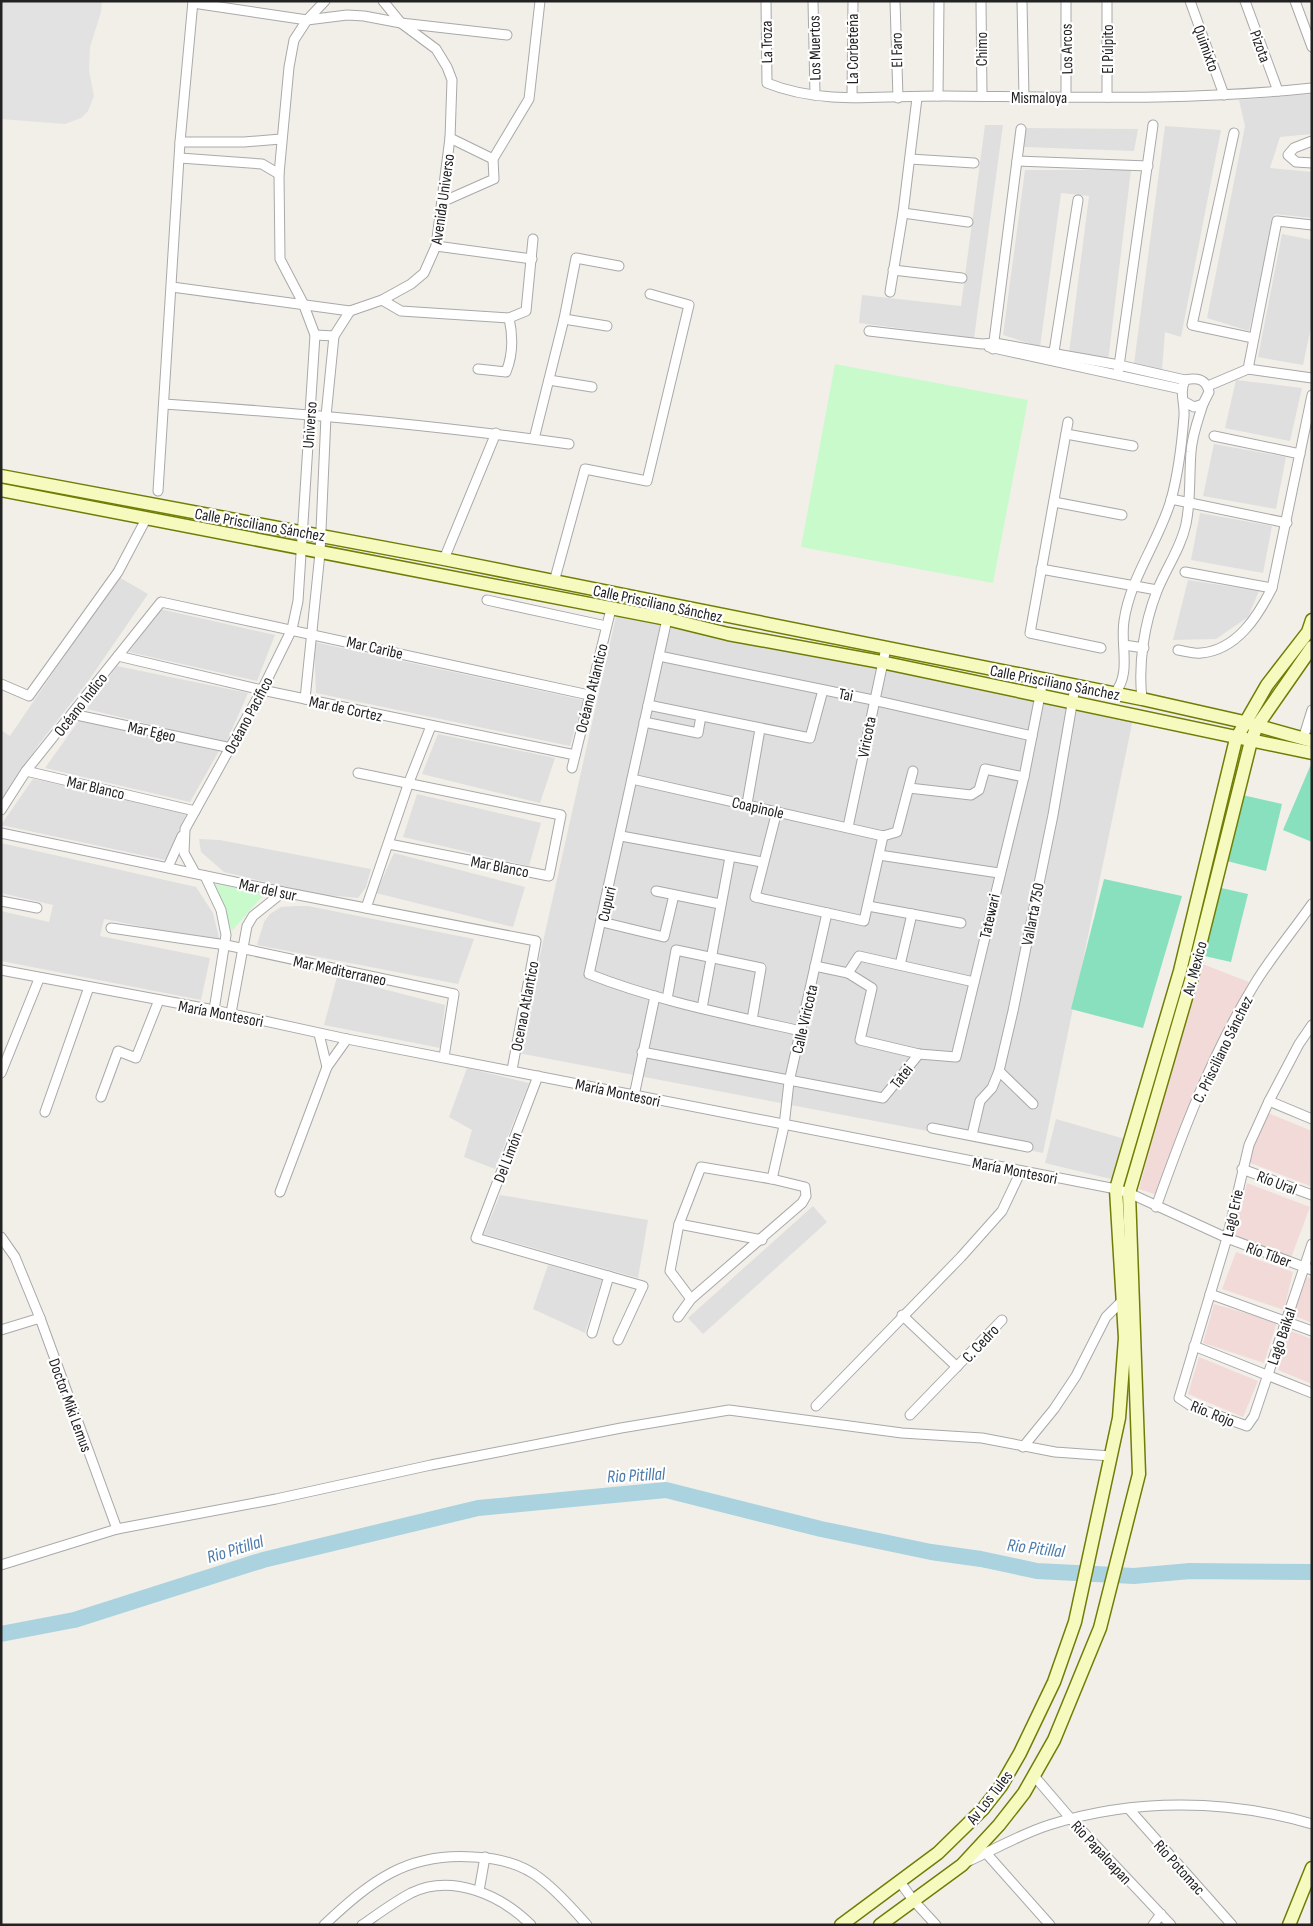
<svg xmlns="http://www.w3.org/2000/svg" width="1313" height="1926" viewBox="0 0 1313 1926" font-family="'Sofia Sans Condensed',sans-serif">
  <rect width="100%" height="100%" fill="#f2efe9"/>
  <g fill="#e0dfdf">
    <path d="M1312,94V134L1280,137L1270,168L1312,172V218L1275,214L1249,331L1207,318L1245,126L1239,100Z"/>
    <path d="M985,125H1003L974,338L859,323L862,295L961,306Z"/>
    <path d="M1165,126L1221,130L1181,337L1165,332L1162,370L1134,364Z"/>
    <path d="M1026,128L1138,129L1134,151L1024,147Z"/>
    <path d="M1025,170H1131L1108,362L1069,353L1089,196L1061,193L1040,347L1003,335Z"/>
    <path d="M1282,234L1312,240V322L1303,365L1258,357Z"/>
    <path d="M1236,380L1302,388L1290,441L1225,428Z"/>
    <path d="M1214,444L1286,457L1276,509L1203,496Z"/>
    <path d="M1200,513L1272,526L1263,573L1191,560Z"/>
    <path d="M117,576L148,594L89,680L39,744L1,801V730L10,736L110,589Z"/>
    <path d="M1188,580L1259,591L1248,617L1216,639L1173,640Z"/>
    <path d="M160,609L275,635L257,681L129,652Z"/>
    <path d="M617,612L1133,719L1043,1153L518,1053Z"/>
    <path d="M314,642L583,700L570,746L316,693Z"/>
    <path d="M117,666L248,693L226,743L87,709Z"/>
    <path d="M80,719L219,751L190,802L45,768Z"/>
    <path d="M438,734L555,758L540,803L422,774Z"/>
    <path d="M33,779L187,812L165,860L1,825Z"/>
    <path d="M417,794L541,823L529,866L403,837Z"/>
    <path d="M199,839L220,840L371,869L366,887L358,898L315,894L224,872L201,852Z"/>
    <path d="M1,843L196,887L213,913L220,942L104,919L100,936L210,958L201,1000L1,961V911L49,922L53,905L1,893Z"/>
    <path d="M394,853L525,887L513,927L376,893Z"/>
    <path d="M295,906H308L474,939L458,984L257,945L264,922L270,914L281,907Z"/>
    <path d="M337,977L445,1005L440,1048L324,1025Z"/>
    <path d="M467,1068L529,1083L495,1169L464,1157L472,1130L449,1117Z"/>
    <path d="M1056,1119L1125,1139L1115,1180L1045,1163Z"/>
    <path d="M500,1195L648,1220L638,1278L484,1234Z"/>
    <path d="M813,1206L827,1222L703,1334L688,1318Z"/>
    <path d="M548,1265L602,1280L585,1333L533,1309Z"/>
  </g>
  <g fill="#f2dad9">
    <path d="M1200,963L1249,982L1157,1195L1139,1189Z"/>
    <path d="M1268,1113L1312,1131L1310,1186L1248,1162Z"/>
    <path d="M1247,1183L1310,1207L1291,1258L1233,1235Z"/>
    <path d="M1236,1252L1293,1272L1284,1310L1222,1289Z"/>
    <path d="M1307,1277L1312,1279V1323L1293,1315Z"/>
    <path d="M1214,1304L1277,1322L1264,1363L1203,1343Z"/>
    <path d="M1289,1330L1312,1339V1384L1278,1370Z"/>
    <path d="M1199,1357L1258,1381L1243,1417L1188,1394Z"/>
  </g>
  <g fill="#c8facc">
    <path d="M835,364L1028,400L993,583L801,547Z"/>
    <path d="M214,884L265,893L232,931Z"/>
  </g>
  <g fill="#88e0be">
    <path d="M1312,762V842L1283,830Z"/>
    <path d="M1238,794L1282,804L1266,871L1223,860Z"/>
    <path d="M1104,879L1182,896L1143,1028L1071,1009Z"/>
    <path d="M1217,887L1248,894L1231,962L1200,955Z"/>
  </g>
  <path fill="#e2e2e2" d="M1,1H102L101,12L90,47L89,70L94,96L88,111L81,118L65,124L1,119Z"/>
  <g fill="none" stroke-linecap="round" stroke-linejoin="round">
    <path stroke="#aad3df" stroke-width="16" d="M1,1634L74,1620L263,1560L478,1508L666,1490L821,1529L931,1552L981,1559L1037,1571L1134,1576L1190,1571L1312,1572"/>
    <defs>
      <g id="street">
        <path d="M766,1L767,83C823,106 888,95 947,96C1069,97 1191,101 1312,88"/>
        <path d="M813,1L815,95"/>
        <path d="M895,1L898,98"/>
        <path d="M981,1L982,96"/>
        <path d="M1022,1L1024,97"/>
        <path d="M1066,1V97"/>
        <path d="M1107,1V97"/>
        <path d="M1190,1L1224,95"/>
        <path d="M1245,1L1278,91"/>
        <path d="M1295,1L1312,47"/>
        <path d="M193,3L307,20L347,15L364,16L401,23L507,35"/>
        <path d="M938,96L939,1"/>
        <path d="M852,97L853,1"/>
        <path d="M1234,133L1192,325L1253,338"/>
        <path d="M450,138L493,159L529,99L540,1"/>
        <path d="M1312,141L1294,148L1288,155L1296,162L1312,163"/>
        <path d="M180,142H244L281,139"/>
        <path d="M180,158L262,164L279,174"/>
        <path d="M910,159L974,163"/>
        <path d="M1017,161L1148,166"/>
        <path d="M442,202L494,179L493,159"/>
        <path d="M903,213L968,222"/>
        <path d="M436,246L532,259"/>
        <path d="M893,270L962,278"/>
        <path d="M172,287L350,311L382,300L411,284L424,273L436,246L450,138L452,80L447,67L436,49L401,23L383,1"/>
        <path d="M890,292L903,213L917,98"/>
        <path d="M382,300L401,311L509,318L526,311L533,239"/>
        <path d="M564,319L607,326"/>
        <path d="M869,331L982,344L995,343L1119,365L1185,380"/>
        <path d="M315,335L334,336"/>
        <path d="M989,347L1181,389"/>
        <path d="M993,349L1021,129"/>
        <path d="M1053,358L1078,200"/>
        <path d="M478,369L506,372C513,355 513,336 509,318"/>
        <path d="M1248,369L1312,378"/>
        <path d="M1118,373L1153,125"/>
        <path d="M549,380L592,387"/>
        <path d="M1208,386L1248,369L1277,221L1312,225"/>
        <path d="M164,404C300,413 435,425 569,444"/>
        <path d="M1068,422L1030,633L1101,648"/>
        <path d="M1066,434L1133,446"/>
        <path d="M1214,436L1300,454"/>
        <path d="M534,439L564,319L576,258L619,266"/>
        <path d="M158,491L180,142L193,1"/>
        <path d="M1171,499L1287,523"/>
        <path d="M1054,502L1122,515"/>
        <path d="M444,559L496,433"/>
        <path d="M1041,569L1157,590"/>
        <path d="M1185,572L1272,588"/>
        <path d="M554,582L585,469L647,481L689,305L650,294"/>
        <path d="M487,600L606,626"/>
        <path d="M667,619L589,974C657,1001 730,1015 801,1031"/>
        <path d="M1124,645L1144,648"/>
        <path d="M1178,650C1185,651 1194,654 1201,653C1237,650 1258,616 1272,588L1312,395"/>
        <path d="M118,656L262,690L575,755"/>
        <path d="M659,656L873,700L1032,736"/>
        <path d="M1,684L29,696L118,572L146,519"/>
        <path d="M1114,694C1132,674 1120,645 1124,621C1130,578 1159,541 1171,500C1178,474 1182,443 1184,416C1185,403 1179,393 1185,380C1198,377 1206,379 1209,392L1203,404L1194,407L1185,402"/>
        <path d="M305,699L320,553L326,416L334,336L350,311"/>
        <path d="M1142,699C1138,664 1144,624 1157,591C1166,568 1181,548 1186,524C1191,500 1189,476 1191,452C1192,435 1198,420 1203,404"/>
        <path d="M648,705L810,738L823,690"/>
        <path d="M72,714L231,748"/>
        <path d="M644,722L698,733L701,716"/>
        <path d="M1303,739L1312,710"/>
        <path d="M572,768L611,609"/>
        <path d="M26,771L195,811"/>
        <path d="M358,773L561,815L549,876L389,844"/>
        <path d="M632,779L883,836"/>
        <path d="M909,788L971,795L979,790L985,769L1024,777"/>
        <path d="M747,804L760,729"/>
        <path d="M1,810L26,771L161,602L589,695"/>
        <path d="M777,811L755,897L864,921L883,836"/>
        <path d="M848,827L886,648"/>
        <path d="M1,833L283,892L536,941L512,1070"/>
        <path d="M621,836L762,862"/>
        <path d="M883,836L897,832L913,771"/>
        <path d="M879,855L999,873"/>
        <path d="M168,867L182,836"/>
        <path d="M195,873L184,853L185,829L262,690L292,629L298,601L315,335L303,303L280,259L279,174L289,67L294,40L307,20L325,1"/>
        <path d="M205,876L221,910L226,935L214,1010"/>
        <path d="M656,891L720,904"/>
        <path d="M1,901L37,908"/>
        <path d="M868,906L961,923"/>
        <path d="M366,908L409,782L431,726"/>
        <path d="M602,922L664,937L674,895"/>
        <path d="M111,928L226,945L454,994L444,1057"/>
        <path d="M900,965L912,914"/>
        <path d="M815,966L848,973L859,956L974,982"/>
        <path d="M1,970L214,1010L347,1039L1116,1189L1129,1193L1227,1238L1312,1270"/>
        <path d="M848,973L872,988L860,1040L919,1054L956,1057L1024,777L1043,680"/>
        <path d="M667,999L676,950L761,968L752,1020"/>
        <path d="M702,1008L730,857"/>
        <path d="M231,1013L247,926L253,916L283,892"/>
        <path d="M1312,1025L1299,1044L1269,1101L1249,1145L1227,1238L1179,1398L1191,1406L1247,1426L1254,1416L1312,1244"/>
        <path d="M319,1034L327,1067"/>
        <path d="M642,1052L883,1098L919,1054"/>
        <path d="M999,1071L1033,1104"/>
        <path d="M1,1073L39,979"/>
        <path d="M538,1076L476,1238L643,1286L618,1340"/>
        <path d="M634,1096L655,996"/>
        <path d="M101,1097L118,1051L136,1058L159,1000"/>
        <path d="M1269,1101L1312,1119"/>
        <path d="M45,1112L89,987"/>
        <path d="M932,1128L1028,1147"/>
        <path d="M972,1135L980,1101L992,1088L999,1071L1013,1011L1053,815L1075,687"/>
        <path d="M1242,1169L1312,1195"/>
        <path d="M772,1179L784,1126L789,1082L827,913"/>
        <path d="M280,1192L327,1067L347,1039"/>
        <path d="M1156,1207C1183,1131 1212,1054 1254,985C1271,957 1293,931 1312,904"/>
        <path d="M679,1224L762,1240"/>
        <path d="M1,1237L15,1257L40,1318"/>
        <path d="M1210,1294L1312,1331"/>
        <path d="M902,1315L957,1367"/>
        <path d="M678,1317L691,1299L802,1203L806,1196L805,1187L772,1179L701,1167L679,1224L670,1271L691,1299"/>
        <path d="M1,1330L40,1318L117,1529"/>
        <path d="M592,1333L609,1276"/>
        <path d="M1194,1346L1312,1393"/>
        <path d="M816,1406L961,1257L1002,1211L1021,1171"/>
        <path d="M910,1415L1002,1320"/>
        <path d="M1023,1447L1054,1409L1076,1376L1106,1317L1123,1300"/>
        <path d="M1,1565L117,1529L276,1499L431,1465L621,1428L729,1410L902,1433L982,1438L1055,1452L1111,1456"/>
        <path d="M1035,1777L1071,1819L1171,1925"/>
        <path d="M1129,1809L1232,1925"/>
        <path d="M986,1853L1050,1925"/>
        <path d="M969,1861C995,1849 1021,1834 1049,1825C1134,1798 1227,1799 1312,1824"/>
        <path d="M900,1882L913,1900L936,1925"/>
        <path d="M479,1891L485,1857"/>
        <path d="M324,1925C371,1881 407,1852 474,1857C498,1858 522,1864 541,1879C558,1892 573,1909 587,1925"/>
        <path d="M362,1925C378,1914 394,1902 411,1893C452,1873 501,1895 531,1925"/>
        <path d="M1153,1925L1161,1914"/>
      </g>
      <g id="secondary">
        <path d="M1,476L444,559L1142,699L1244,722L1312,741"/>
        <path d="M1,490L667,619L728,634L881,662L1312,753"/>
        <path d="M841,1925L938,1853L983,1809L1001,1786L1020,1753L1054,1682L1075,1622L1119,1418L1125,1338L1116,1189L1180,971L1236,739L1267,685L1308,632L1312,620"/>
        <path d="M880,1925L962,1865L999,1825L1024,1793L1054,1740L1100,1628L1139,1474L1129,1193L1192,977L1251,741L1257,726L1312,647"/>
        <path d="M1289,1925L1312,1868"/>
      </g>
    </defs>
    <use href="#street" stroke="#a9a9a9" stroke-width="11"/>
    <use href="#secondary" stroke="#707d05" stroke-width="15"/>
    <use href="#street" stroke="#fff" stroke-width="9"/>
    <use href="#secondary" stroke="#f7fabf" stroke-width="12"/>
  </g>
  <g text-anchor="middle" stroke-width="4.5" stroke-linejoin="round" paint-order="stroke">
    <g font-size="16" fill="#222" stroke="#fff">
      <text transform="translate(766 42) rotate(-91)" y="6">La Troza</text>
      <text transform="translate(1261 46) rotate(70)" y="6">Pizota</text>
      <text transform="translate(814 48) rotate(-91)" y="6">Los Muertos</text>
      <text transform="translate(1207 48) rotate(70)" y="6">Quimixto</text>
      <text transform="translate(852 49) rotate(-90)" y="6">La Corbeteña</text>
      <text transform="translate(981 49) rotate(-90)" y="6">Chimo</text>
      <text transform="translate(1066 49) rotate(-91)" y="6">Los Arcos</text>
      <text transform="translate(1107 49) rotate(-90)" y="6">El Púlpito</text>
      <text transform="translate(896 50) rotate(-91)" y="6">El Faro</text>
      <text x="1039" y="103">Mismaloya</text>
      <text transform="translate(442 199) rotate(-82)" y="6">Avenida Universo</text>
      <text transform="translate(309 425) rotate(-86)" y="6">Universo</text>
      <text transform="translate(260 524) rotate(10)" y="6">Calle Prisciliano Sánchez</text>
      <text transform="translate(658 603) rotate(12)" y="6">Calle Prisciliano Sánchez</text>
      <text transform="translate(375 647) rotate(13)" y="6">Mar Caribe</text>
      <text transform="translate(1055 682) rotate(11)" y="6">Calle Prisciliano Sánchez</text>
      <text transform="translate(591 688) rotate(-76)" y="6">Océano Atlantico</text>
      <text transform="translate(846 694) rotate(11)" y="6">Tai</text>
      <text transform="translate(80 704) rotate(-52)" y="6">Océano Indico</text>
      <text transform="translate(346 708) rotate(12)" y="6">Mar de Cortez</text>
      <text transform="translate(248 715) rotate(-62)" y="6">Océano Pacífico</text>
      <text transform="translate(152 731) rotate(12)" y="6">Mar Egeo</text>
      <text transform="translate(866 737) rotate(-79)" y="6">Viricota</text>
      <text transform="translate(96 787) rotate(13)" y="6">Mar Blanco</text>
      <text transform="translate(758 807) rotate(13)" y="6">Coapinole</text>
      <text transform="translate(500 866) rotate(11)" y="6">Mar Blanco</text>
      <text transform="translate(268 889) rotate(12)" y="6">Mar del sur</text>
      <text transform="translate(606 904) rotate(-77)" y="6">Cupuri</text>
      <text transform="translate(1032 914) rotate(-79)" y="6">Vallarta 750</text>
      <text transform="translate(989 916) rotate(-77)" y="6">Tatewari</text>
      <text transform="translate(1194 968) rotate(-75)" y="6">Av. Mexico</text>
      <text transform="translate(340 970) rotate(12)" y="6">Mar Mediterraneo</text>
      <text transform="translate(524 1006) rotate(-79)" y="6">Ocenao Atlantico</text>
      <text transform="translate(221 1013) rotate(11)" y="6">María Montesori</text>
      <text transform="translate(804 1019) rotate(-77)" y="6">Calle Viricota</text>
      <text transform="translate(1222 1049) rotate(-64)" y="6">C. Prisciliano Sánchez</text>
      <text transform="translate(901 1076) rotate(-52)" y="6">Tatei</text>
      <text transform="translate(618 1092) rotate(12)" y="6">María Montesori</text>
      <text transform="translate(507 1157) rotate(-69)" y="6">Del Limón</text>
      <text transform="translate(1015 1170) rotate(11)" y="6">María Montesori</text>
      <text transform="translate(1277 1182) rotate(21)" y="6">Río Ural</text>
      <text transform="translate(1232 1213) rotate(-77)" y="6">Lago Erie</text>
      <text transform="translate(1269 1254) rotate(20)" y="6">Río Tíber</text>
      <text transform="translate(1281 1336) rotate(-71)" y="6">Lago Baikal</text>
      <text transform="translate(980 1343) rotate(-47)" y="6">C. Cedro</text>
      <text transform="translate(71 1405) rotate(70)" y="6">Doctor Miki Lemus</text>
      <text transform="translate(1213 1413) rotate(22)" y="6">Río. Rojo</text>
      <text transform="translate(989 1797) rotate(-52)" y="6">Av Los Tules</text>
      <text transform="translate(1102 1852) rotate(47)" y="6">Rio Papaloapan</text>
      <text transform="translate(1180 1867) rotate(48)" y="6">Rio Potomac</text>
    </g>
    <g font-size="18" font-style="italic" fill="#4a7aab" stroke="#fff">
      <text transform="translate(636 1475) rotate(-3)" y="6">Rio Pitillal</text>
      <text transform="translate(1036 1548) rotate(7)" y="6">Rio Pitillal</text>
      <text transform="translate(235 1549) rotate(-17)" y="6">Rio Pitillal</text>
    </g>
  </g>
  <rect width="1313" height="1926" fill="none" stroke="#222222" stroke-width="5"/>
</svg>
